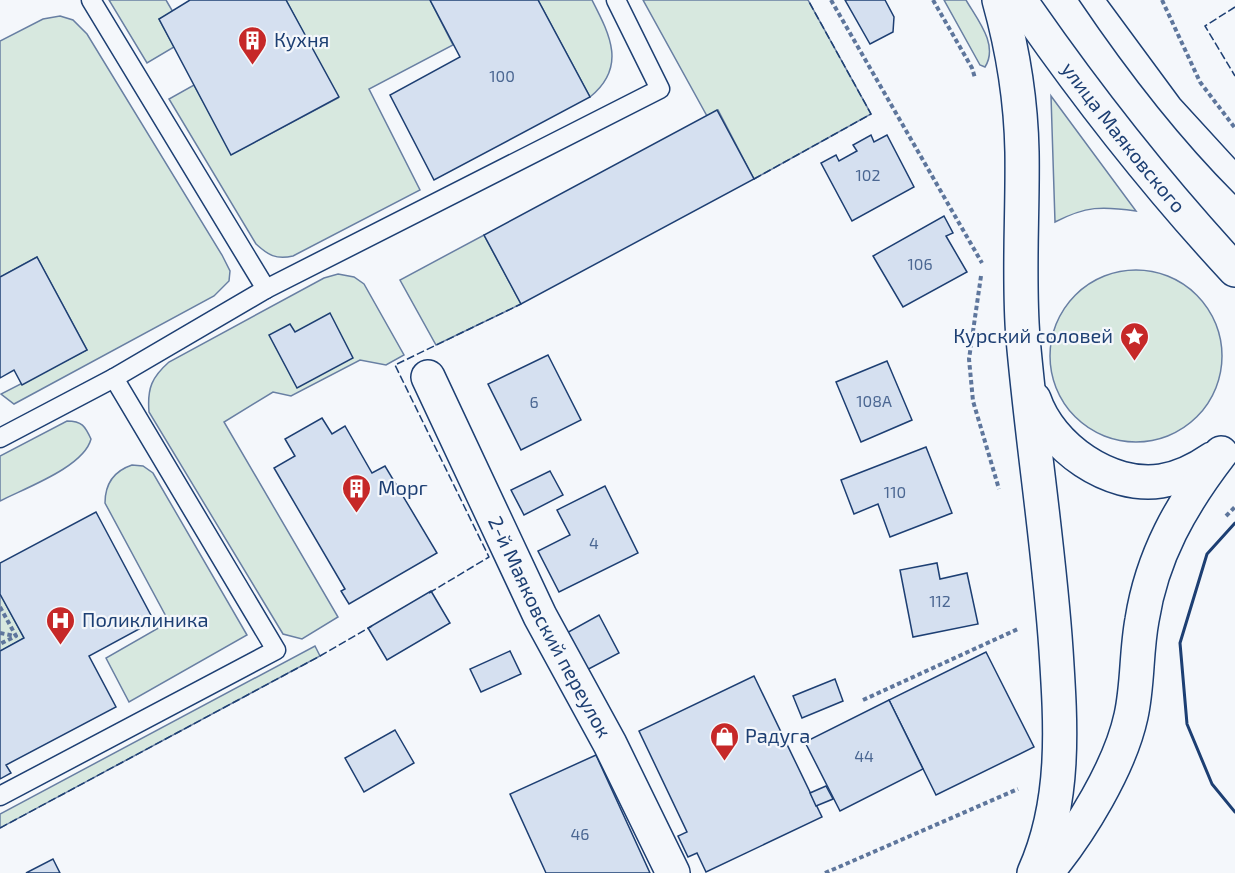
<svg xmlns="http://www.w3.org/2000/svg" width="1235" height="873" viewBox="0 0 1235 873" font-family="'Exo 2',sans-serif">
  <rect width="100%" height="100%" fill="#f4f7fb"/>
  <g fill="#d7e8df" stroke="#687fa3" stroke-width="1.5">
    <path d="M109,0H166L173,12L159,19L174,47L147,63Z"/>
    <path d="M286,0H430L453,45L369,89L420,190L293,256C276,260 268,255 256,244L169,99L194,85L232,154L338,98Z"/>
    <path d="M538,0H592C610,35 627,67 590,97Z"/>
    <path d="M643,0H808L871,114L754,179L718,110L707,116Z"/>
    <path d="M944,0H966C977,19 999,45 985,67L980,65Z"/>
    <path d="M60,16L73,20L87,34L222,255L230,271L229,281L214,296L14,404L1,394L87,350L37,257L0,277V41L43,19Z"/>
    <path d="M1051,96L1136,211C1102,206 1086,206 1055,222Z"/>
    <path d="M484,235L521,304L436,345L400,280Z"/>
    <circle cx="1136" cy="356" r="86"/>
    <path d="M338,274L354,277L364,284L404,355L386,365L360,360L291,396L273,392L224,422L338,617L302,639L283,634L149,412C147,388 152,377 169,362L324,278Z"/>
    <path d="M67,421C82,421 85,426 91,439C84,467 25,488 0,501V456Z"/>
    <path d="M132,465L143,466L153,473L247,635L129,702L106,658L169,622L105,503C105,483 114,471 132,465Z"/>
    <path d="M0,594L24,638L0,651Z"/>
    <path d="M315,646L320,656L0,828V814Z"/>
  </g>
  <g fill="#d5e0f0" stroke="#1d3f73" stroke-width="1.5">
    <path d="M190,0H286L339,97L231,155L159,19Z"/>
    <path d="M430,0H538L590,97L434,180L390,95L460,57Z"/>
    <path d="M845,0H885L894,17L893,32L870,44Z"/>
    <path d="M717,110L754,179L521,304L484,235Z"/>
    <path d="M871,135L874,142L887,135L914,187L852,221L821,163L836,155L839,161L857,151L853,145Z"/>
    <path d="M944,216L953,233L946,236L967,272L903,307L873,256Z"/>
    <path d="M37,257L87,350L22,385L14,370L0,378V277Z"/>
    <path d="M330,313L353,358L297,388L269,335L290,324L295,332Z"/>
    <path d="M548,355L581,420L521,450L488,384Z"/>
    <path d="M887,361L912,420L861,442L836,382Z"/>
    <path d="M322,418L332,434L345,426L372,473L385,466L437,553L349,604L341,591L345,589L274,468L295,456L285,439Z"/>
    <path d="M926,447L952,513L890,537L878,504L854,514L841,480Z"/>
    <path d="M550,471L563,495L524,515L511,490Z"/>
    <path d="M605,486L638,553L559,592L538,551L570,535L557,510Z"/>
    <path d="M96,512L154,621L89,656L116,707L6,765L11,773L0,779V651L24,638L0,594V563Z"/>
    <path d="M937,563L940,579L967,573L978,624L913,637L900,570Z"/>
    <path d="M431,591L450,623L387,660L368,628Z"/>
    <path d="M599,615L619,653L583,672L563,635Z"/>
    <path d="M510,651L521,674L481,692L470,669Z"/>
    <path d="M986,652L1034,747L936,795L889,700Z"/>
    <path d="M754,676L822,817L706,872L697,853L688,857L678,836L687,832L639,731Z"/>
    <path d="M835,679L843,701L802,718L793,696Z"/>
    <path d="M889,700L923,769L840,811L805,742Z"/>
    <path d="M395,730L414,763L364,792L345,758Z"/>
    <path d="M596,755L650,873H546L510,794Z"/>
    <path d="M826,786L833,799L816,806L810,793Z"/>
    <path d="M53,859L60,873H26Z"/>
  </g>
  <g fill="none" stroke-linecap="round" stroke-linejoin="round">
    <defs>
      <g id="service">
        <path d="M91,0L266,289"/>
        <path d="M0,438L114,378L266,289L660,89L616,0"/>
        <path d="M0,796L276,650L114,378"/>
      </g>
      <g id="minor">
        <path id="s1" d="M428,377L540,616L610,744L673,873"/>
      </g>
      <g id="primary">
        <path d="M999,0C1013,50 1021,100 1022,152C1023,214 1018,277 1023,338C1032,442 1049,546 1056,650C1061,726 1066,802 1034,873"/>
        <path id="s2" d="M1020,0C1085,94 1157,186 1235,270"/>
        <path d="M1034,399C1050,447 1110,489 1161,481C1180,478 1196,470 1212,459"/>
        <path d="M1047,872C1080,832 1120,767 1131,716C1138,685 1136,652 1142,620C1152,556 1181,505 1221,453"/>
      </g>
    </defs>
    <use href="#service" stroke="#1d3f73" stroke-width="21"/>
    <use href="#minor" stroke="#1d3f73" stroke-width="36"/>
    <use href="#primary" stroke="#1d3f73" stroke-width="36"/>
    <g stroke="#5e769c" stroke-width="4" stroke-dasharray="4.5 3" stroke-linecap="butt">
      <path d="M831,0L982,263"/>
      <path d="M933,0L972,68L975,78"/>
      <path d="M1162,0L1200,82L1235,128"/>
      <path d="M981,276L969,359L973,401L999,489"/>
      <path d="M1226,516L1235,507"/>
      <path d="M0,607L16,636L0,644"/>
      <path d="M0,633L15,636"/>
      <path d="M863,700L1018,629"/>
      <path d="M825,873L1018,789"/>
    </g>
    <use href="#service" stroke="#f4f7fb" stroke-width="18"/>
    <use href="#minor" stroke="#f4f7fb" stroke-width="33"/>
    <use href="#primary" stroke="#f4f7fb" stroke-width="33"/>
    <g stroke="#1d3f73" stroke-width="1.5">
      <path d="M1079,0C1125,68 1177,136 1235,194"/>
      <path d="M1107,0L1180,99L1235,159"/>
    </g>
    <g stroke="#1d3f73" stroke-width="1.5" stroke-dasharray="8 3" stroke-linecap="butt">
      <path d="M1235,7L1205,26L1235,76"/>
      <path d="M754,179L871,114L808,0"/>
      <path d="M429,593L489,557L395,365L521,304"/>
      <path d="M0,828L320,656L372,626"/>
    </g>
    <path stroke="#1d3f73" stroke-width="3" d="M1235,523L1207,554L1180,643L1187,724L1212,784L1235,812"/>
  </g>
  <defs>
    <symbol id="building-pin" viewBox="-11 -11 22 30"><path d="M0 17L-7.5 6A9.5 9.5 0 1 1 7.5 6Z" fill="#c62828" stroke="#f4f7fb"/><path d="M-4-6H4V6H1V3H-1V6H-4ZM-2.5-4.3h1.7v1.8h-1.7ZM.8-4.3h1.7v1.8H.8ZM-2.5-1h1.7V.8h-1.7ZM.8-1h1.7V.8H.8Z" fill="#fff"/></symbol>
    <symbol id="sight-pin" viewBox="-11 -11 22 30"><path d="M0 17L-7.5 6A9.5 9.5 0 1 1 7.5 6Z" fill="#c62828" stroke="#f4f7fb"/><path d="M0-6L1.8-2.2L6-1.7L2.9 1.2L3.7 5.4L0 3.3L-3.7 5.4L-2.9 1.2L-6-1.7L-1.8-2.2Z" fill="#fff"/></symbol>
    <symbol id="hospital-pin" viewBox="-11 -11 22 30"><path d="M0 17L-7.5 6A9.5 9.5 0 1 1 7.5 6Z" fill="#c62828" stroke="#f4f7fb"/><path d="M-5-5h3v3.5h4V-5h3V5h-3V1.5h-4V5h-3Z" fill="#fff"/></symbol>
    <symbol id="shop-pin" viewBox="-11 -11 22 30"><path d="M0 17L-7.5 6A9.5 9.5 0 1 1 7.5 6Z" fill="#c62828" stroke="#f4f7fb"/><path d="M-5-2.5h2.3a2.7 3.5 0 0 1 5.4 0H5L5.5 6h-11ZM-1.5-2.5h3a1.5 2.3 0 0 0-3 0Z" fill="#fff"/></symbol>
  </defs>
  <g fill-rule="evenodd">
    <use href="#building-pin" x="236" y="24" width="33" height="45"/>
    <use href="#sight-pin" x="1118" y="320" width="33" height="45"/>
    <use href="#building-pin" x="340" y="472" width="33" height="45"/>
    <use href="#hospital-pin" x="44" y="604" width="33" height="45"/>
    <use href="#shop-pin" x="708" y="720" width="33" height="45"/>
  </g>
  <g text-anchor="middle" stroke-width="4.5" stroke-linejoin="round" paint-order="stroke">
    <g font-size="16" fill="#4b6792">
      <text x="502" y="82">100</text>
      <text x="868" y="181">102</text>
      <text x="920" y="270">106</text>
      <text x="874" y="407">108А</text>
      <text x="534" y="408">6</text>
      <text x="895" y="498">110</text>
      <text x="594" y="549">4</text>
      <text x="940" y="607">112</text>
      <text x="864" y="762">44</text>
      <text x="580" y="840">46</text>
    </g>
    <g font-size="20" fill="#1d3f73" stroke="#f4f7fb" text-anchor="start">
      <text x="274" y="47">Кухня</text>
      <text x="1113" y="343" text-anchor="end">Курский соловей</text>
      <text x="378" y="495">Морг</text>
      <text x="82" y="627">Поликлиника</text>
      <text x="745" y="743">Радуга</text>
    </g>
    <g font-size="20" fill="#1d3f73" stroke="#f4f7fb">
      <text dy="7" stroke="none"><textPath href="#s2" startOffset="172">улица Маяковского</textPath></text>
      <text dy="7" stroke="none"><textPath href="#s1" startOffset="278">2-й Маяковский переулок</textPath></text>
    </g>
  </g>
</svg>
